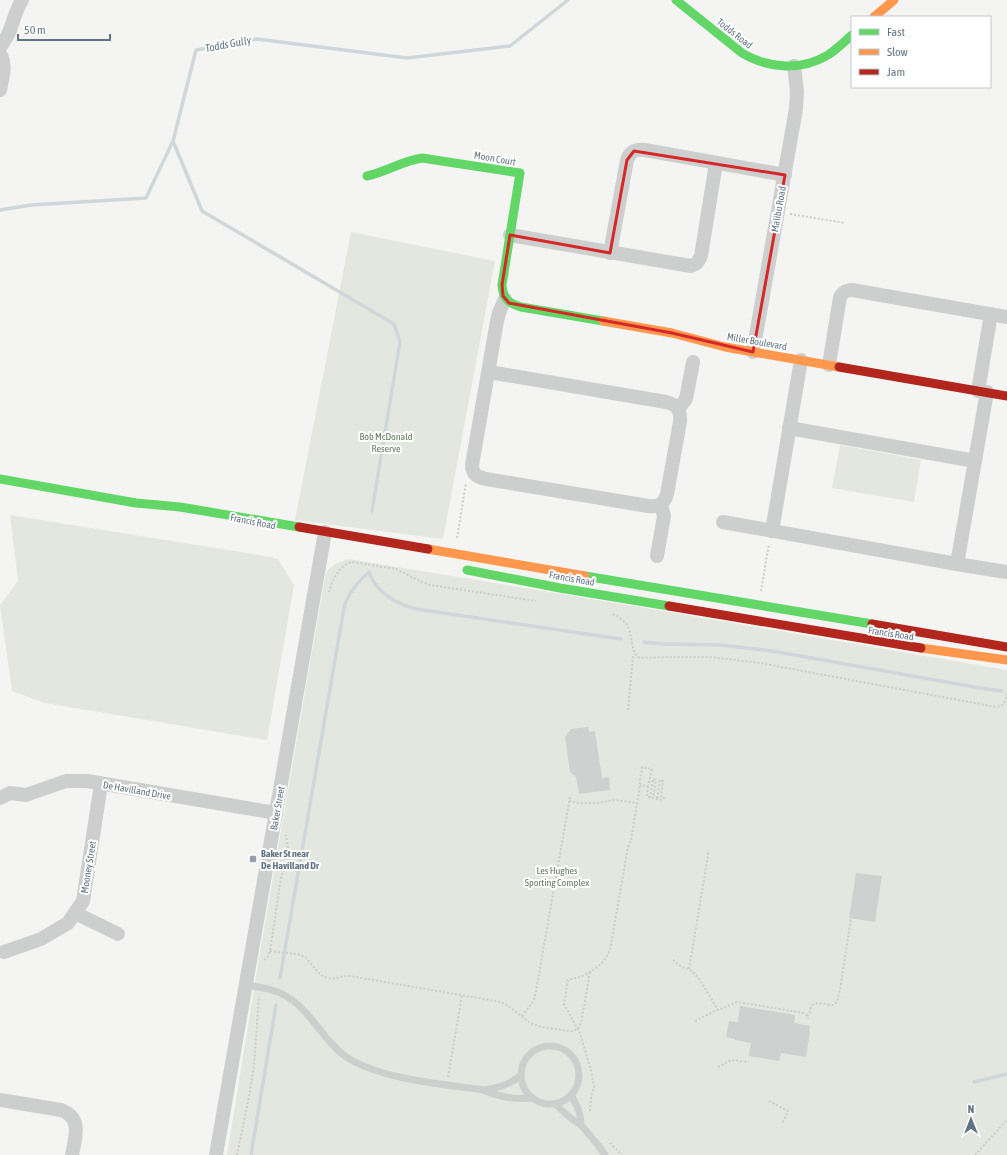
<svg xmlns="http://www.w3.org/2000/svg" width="1007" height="1155" viewBox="0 0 1007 1155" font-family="'Asap Condensed',sans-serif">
  <rect width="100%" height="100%" fill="#f4f4f2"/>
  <g fill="#e4e7e0">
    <path d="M351,232L495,261L443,539L295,520Z"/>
    <path d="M840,445L921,460L914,502L832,488Z"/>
    <path d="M10,515L271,557L278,559L294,585L267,740L45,703L12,691L0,605L18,581Z"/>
    <path d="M349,559L622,604L1007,670V1155H227L261,946L324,583C325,580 325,576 326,573C331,565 340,561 349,559Z"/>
  </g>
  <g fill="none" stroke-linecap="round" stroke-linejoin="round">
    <g stroke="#d0d7da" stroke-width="3.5">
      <path d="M173,141L202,211L394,324L400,342L372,511"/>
      <path d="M0,210L31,205L146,198L173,141L196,50L257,39L407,58L510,46L568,0"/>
      <path d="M644,642L663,644L720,645L772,651L980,688L1002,691"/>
      <path d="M280,978L344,608C348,593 357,583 369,572C375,592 397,604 416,609L621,639"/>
      <path d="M974,1082L1007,1074"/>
      <path d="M251,1155L276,1005"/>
    </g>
  </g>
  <g fill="#cfd0d0">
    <path d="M588,727L589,732L595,731L602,778L609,777L610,790L579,794L576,777L570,772L565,737L571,729Z"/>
    <path d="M856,873L882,876L875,922L849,918Z"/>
    <path d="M740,1006L795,1015L794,1023L810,1026L809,1032H810L806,1057L781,1053L779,1061L749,1056L751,1043L735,1040V1039L726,1037L729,1021L738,1022Z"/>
  </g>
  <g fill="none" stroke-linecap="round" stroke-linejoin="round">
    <g stroke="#cbcccc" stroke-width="2" stroke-dasharray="2 2" stroke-linecap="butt">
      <path d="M790,214L845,223"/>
      <path d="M457,538L466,483"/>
      <path d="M761,591L769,544"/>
      <path d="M329,592C332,581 339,564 353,562L396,569L422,582L430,585L536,601"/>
      <path d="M613,614C619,617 625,621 628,627C633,637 630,652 640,658L669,657H710L760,663L996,707C1004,706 1006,701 1007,693"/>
      <path d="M628,710L633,657L635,654"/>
      <path d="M648,786L647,797L662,800L664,798L661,797L663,781L660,780L657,799"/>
      <path d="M650,798L653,779L656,780L653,798"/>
      <path d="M569,801L580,803H597L615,800L637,803"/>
      <path d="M270,951L301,955C313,961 315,975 328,978C336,980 342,975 350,976L501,1002C512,1007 520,1016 529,1022C538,1028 562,1030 572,1031L578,1029L581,1023L590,972"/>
      <path d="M264,960L268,956L270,951L281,878L288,858V848L286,835"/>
      <path d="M673,960L682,967L689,969L692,971L700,980L718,1010L737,1002L804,1013L807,1016L808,1019"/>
      <path d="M689,969L709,850"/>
      <path d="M522,1016L534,1000L536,991L570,797"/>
      <path d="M807,1016C810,1013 810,1011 811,1007C814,1000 827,1005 833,1005L837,1002L840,990L851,918"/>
      <path d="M695,1021L717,1010"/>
      <path d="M718,1067L731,1060L749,1062"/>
      <path d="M448,1077L462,995"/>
      <path d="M769,1101L788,1111L782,1124"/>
      <path d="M590,1111L591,1098L594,1087L591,1070L580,1033L564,1004L568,980C587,976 602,968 610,950L628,847L631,840L640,785V780L642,767L652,769L648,786L640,785"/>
      <path d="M610,1143L622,1155"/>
      <path d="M237,1155L249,1097L254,1065L259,996"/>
      <path d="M975,1155L1007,1120"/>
    </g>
    <g stroke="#cdcfcf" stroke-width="7">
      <path d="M246,985C259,987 274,989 286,996C313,1012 324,1044 351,1060C387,1080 443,1084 483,1090C499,1097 515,1100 532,1098"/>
      <circle cx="550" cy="1075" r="29"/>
      <path d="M484,1090C499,1087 508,1086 521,1075"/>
      <path d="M571,1095C577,1104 581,1114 581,1125"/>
      <path d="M555,1104L573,1120L581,1125L598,1145L605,1155"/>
    </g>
    <g stroke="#cdcfcf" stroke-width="14">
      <path d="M0,47C4,41 8,36 10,30C14,19 16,10 22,0"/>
      <path d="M0,54C7,64 2,79 0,90"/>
      <path d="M510,235L691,266L697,263L701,256L716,163"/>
      <path d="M610,253L627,160C630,151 636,149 645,150L785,175"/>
      <path d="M753,352L796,109L797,91L794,66"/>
      <path d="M829,365L840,297C843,292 846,290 852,290L1007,317"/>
      <path d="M489,372L666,402C678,405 681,411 680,422L667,494C664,504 659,507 648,506L486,479C478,477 472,475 472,465L497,321L499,313L505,299"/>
      <path d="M978,391L991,314"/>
      <path d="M678,409L686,399L693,362"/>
      <path d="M789,428L975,461"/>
      <path d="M723,522L957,564L987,392"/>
      <path d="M772,531L801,360"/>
      <path d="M657,556L664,516L661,505"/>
      <path d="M957,564L1006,572"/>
      <path d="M0,798L10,793L26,795L66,781H87L276,813"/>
      <path d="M75,913L118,934"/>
      <path d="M4,952L41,939L68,923L83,901L101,784"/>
      <path d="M0,1100L61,1110C83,1118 75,1138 72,1155"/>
      <path d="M216,1155L325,532"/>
    </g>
    <g stroke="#63d668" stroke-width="9">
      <path d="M676,0L742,53C769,69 801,71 828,55C837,49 844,42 852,35"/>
      <path d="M367,176C386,172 402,161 422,158L520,173L502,285C503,299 508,303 521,307L603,321"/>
      <path d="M0,479L136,503L180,507L299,527"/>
      <path d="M467,570L560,588L669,606"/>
      <path d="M585,576L872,624"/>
    </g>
    <g stroke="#ff974d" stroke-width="9">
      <path d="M874,17L894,0"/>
      <path d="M603,321L672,333L725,347L839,367"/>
      <path d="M428,549L585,576"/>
      <path d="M921,648L1007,660"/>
    </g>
    <g stroke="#b3261e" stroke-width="9">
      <path d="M839,367L1007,396"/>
      <path d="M299,527L428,549"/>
      <path d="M669,606L921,648"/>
      <path d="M872,624L1007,647"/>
    </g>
  </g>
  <path fill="none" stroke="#d62828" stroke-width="3" stroke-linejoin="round" d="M634,151L785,175L753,352L672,333L509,303L503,296L502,285L510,235L610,253L627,160Z"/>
  <rect fill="#95a1aa" stroke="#fff" stroke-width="1.5" x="249" y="855" width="8" height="8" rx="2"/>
  <g text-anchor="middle" stroke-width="4" stroke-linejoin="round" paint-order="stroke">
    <g font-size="10" fill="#627484" stroke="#fff">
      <text transform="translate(735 33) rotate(38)" y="4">Todds Road</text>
      <text transform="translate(495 158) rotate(10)" y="4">Moon Court</text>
      <text transform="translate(778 209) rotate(-80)" y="4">Malibu Road</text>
      <text transform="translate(757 341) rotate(10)" y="4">Miller Boulevard</text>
      <text transform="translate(253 521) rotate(11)" y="4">Francis Road</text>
      <text transform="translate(572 578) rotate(10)" y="4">Francis Road</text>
      <text transform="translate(891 633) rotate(9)" y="4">Francis Road</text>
      <text transform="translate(137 790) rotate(10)" y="4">De Havilland Drive</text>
      <text transform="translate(277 808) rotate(-80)" y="4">Baker Street</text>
      <text transform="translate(88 867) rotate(-81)" y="4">Mooney Street</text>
    </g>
    <g font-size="10" fill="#667b61" stroke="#fff">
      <text x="386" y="440">Bob McDonald<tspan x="386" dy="12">Reserve</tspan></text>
      <text x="557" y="874">Les Hughes<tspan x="557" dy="12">Sporting Complex</tspan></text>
    </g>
    <g font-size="10" font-weight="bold" fill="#627484" stroke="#fff" text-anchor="start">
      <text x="261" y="857">Baker St near<tspan x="261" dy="12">De Havilland Dr</tspan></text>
    </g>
    <g font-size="11" font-style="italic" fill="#5e7782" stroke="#fff">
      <text transform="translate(228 44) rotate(-11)" y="4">Todds Gully</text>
    </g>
  </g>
  <rect x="851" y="16" width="140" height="72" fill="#ffffff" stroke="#c0c7ce"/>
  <rect x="859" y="29" width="20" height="6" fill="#63d668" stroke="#c0c7ce"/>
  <text x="887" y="36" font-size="12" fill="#627484">Fast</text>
  <rect x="859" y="49" width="20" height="6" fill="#ff974d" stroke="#c0c7ce"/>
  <text x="887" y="56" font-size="12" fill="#627484">Slow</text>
  <rect x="859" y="69" width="20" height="6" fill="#b3261e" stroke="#c0c7ce"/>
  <text x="887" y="76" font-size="12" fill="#627484">Jam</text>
  <g transform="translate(971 1119)" stroke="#ffffff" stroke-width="3" paint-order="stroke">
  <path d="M0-3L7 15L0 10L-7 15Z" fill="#627484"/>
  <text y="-6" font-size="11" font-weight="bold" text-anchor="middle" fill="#627484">N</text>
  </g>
  <path d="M18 34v6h92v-6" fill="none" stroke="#627484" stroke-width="2"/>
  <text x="24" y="34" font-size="12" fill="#627484" stroke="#ffffff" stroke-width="3" paint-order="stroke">50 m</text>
</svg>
